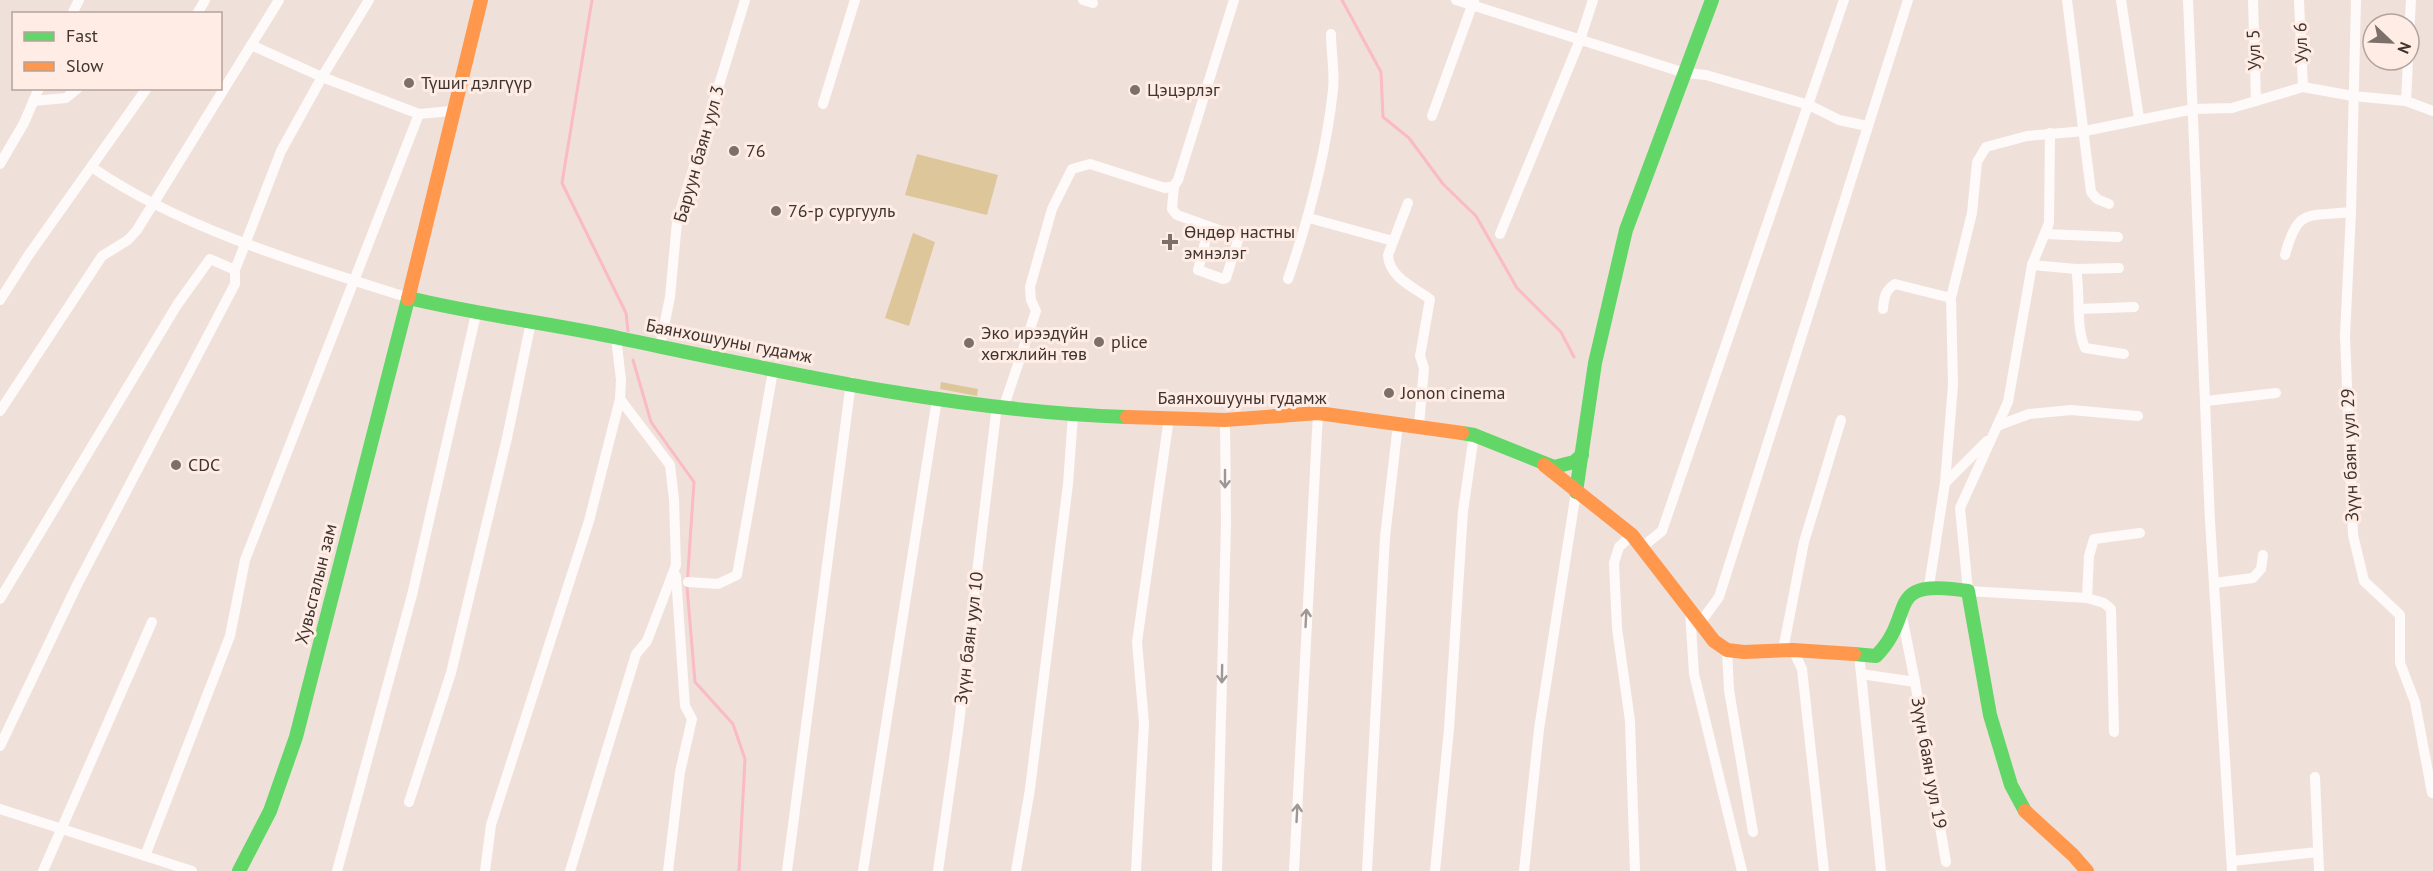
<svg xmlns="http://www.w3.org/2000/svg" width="2433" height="871" viewBox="0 0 2433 871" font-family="'PT Sans',sans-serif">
  <rect width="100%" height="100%" fill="#f0e0da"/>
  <g fill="#dec69b">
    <path d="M917,154L998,175L987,215L905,195Z"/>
    <path d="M913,233L935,242L909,326L885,318Z"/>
    <path d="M941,382L978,389L977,396L940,389Z"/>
  </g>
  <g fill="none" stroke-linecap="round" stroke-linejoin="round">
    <g stroke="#fabac6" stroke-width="3">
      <path d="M592,0L562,183L626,313L628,331"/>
      <path d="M1342,0L1381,72L1383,117L1409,138L1443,184L1476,216L1517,288L1561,332L1574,357"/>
      <path d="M633,360L651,422L694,482L687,587L695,682L733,724L745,759L739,871"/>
    </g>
    <g stroke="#fdfaf9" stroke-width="10">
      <path d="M1083,0L1093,3"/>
      <path d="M1456,0L1685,73L1706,75L1809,105L1839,120L1867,126"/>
      <path d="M2067,0L2091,192L2097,199L2109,204"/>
      <path d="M2121,0L2139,118"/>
      <path d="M2188,0L2210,521L2232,871"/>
      <path d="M2253,0L2256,101"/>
      <path d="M2299,0L2303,87"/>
      <path d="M2356,0L2351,212L2345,336L2353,535L2364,581L2400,615V663L2415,702L2432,793"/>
      <path d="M72,14L79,0"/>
      <path d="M197,14L205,0"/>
      <path d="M2409,37L2411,0"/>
      <path d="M251,45L322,77L369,0"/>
      <path d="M33,101L66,98L78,88"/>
      <path d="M2406,101L2408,60"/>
      <path d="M823,104L855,0"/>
      <path d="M1432,116L1474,0"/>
      <path d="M2050,133L2049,223L2032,265L2008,402L1960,508L1968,591L2087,598L2104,603L2111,609L2114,732"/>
      <path d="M0,164L24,123L39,88"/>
      <path d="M93,168C182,229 305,265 409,298"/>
      <path d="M1174,186L1172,209L1177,215L1233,235L1238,240L1226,278L1223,279L1198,270L1209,227"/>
      <path d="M1408,203L1388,255C1389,277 1413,287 1430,299L1420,356L1424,368L1419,425"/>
      <path d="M1309,218L1393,241"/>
      <path d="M1500,234L1580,40L1593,0"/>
      <path d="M2045,234L2118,237"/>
      <path d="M2285,255C2298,207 2307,217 2351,212"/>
      <path d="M2032,265L2076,269L2119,268"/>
      <path d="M2076,269C2081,295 2075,325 2085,348L2124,354"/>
      <path d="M1288,279C1309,218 1326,154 1333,90C1335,72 1331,52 1331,34"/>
      <path d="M0,300L28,256L147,88"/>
      <path d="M1883,309C1884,298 1885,290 1895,284L1951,298"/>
      <path d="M2080,309L2134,307"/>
      <path d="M660,346L670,297L677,222L745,0"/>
      <path d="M2206,401L2276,393"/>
      <path d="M1004,406L1036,311L1031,300L1030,287L1052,209L1072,169L1090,164L1165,188L1174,186L1178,180L1234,0"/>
      <path d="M0,411L102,256L128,240L137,230L279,0"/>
      <path d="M1997,426L2029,414L2071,410L2138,416"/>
      <path d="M1945,483L1987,441"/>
      <path d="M1632,535L1619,547L1614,563L1617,628L1630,721L1635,871"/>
      <path d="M1641,548L1662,531L1844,0"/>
      <path d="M688,582L718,584L737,575L773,371"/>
      <path d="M2214,583L2253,578L2261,569L2263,555"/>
      <path d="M1929,586L1945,483L1953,385L1951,298L1972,213L1977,162L1986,147L2027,136L2085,131L2194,109L2232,108L2303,87L2353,96L2406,101L2433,111"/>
      <path d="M2087,598L2089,556L2094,539L2140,533"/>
      <path d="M0,599L177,305L210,259L235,270"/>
      <path d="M1690,610L1694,674L1742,871"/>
      <path d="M1901,611L1915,682"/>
      <path d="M1700,623L1719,597L1908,0"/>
      <path d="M1727,650L1729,690L1753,832"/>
      <path d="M1783,650L1804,542L1841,420"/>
      <path d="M1793,650L1802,669L1824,871"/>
      <path d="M1859,654L1881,871"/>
      <path d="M1861,674L1915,682L1946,862"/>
      <path d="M0,746L77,585L235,284V270L281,151L322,77L419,114L452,111"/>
      <path d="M2315,777L2319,871"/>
      <path d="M409,802L451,673L507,438L531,322"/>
      <path d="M0,809L192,871"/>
      <path d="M145,856L230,636L245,560L419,114"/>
      <path d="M2232,861L2318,852"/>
      <path d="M43,871L152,622"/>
      <path d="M337,871L412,595L476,314"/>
      <path d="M485,871L491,825L589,521L620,399L621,380L616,337"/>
      <path d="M570,871L636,654L647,641L676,565L674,499L670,465L620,399"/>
      <path d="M668,871L680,772L692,719L685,706L676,576"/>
      <path d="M787,871L851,382"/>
      <path d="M863,871L937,399"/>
      <path d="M938,871L958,731L997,405"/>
      <path d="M1016,871L1030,789L1068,484L1073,415"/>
      <path d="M1136,871L1144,723L1137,642L1169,418"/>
      <path d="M1217,871L1226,524L1225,420"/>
      <path d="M1294,871L1318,413"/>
      <path d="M1367,871L1385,537L1398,424"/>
      <path d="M1435,871L1449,729L1463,511L1474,435"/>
      <path d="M1524,871L1539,729L1576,492"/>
    </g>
    <g stroke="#63d668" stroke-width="14">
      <path d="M409,298C479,315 549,323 619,338C787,373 955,411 1127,417"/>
      <path d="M1462,433L1474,435L1554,467L1574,462L1582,455"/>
      <path d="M1576,492L1595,363L1626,230L1712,0"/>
      <path d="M1854,654L1876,656C1918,614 1881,577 1968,591L1990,715L2011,785L2025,811"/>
      <path d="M239,871L270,811L296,737L408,299"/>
    </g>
    <g stroke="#ff974d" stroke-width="14">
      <path d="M408,299L481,0"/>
      <path d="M1127,417L1225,420L1318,413L1462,433"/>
      <path d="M1544,465L1632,535L1714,641L1727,650L1744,652L1793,650L1854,654"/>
      <path d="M2025,811L2073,855L2087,871"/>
    </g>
  </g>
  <defs><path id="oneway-shaft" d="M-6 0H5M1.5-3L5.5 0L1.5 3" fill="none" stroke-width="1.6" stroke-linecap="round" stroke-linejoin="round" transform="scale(1.5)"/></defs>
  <g stroke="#9e9794">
    <use href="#oneway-shaft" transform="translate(1225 479) rotate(90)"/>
    <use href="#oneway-shaft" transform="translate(1306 618) rotate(-87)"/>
    <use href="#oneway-shaft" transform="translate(1222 674) rotate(91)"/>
    <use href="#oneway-shaft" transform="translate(1297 813) rotate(-87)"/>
  </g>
  <g fill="#7d706b" stroke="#ffede5" stroke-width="2">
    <circle cx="409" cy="83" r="6"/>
    <circle cx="1135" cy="90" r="6"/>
    <circle cx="734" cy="151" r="6"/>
    <circle cx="776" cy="211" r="6"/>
    <path d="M1167 233h6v6h6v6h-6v6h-6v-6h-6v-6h6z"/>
    <circle cx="1099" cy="342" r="6"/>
    <circle cx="969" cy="343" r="6"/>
    <circle cx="1389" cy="393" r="6"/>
    <circle cx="176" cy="465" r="6"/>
  </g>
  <g text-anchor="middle" stroke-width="6" stroke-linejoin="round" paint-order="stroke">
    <g font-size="18" fill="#3f342f" stroke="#ffede5">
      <text transform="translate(2301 43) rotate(-92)" y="6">Уул 6</text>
      <text transform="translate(2254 50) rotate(-92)" y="6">Уул 5</text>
      <text transform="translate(699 154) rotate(-74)" y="6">Баруун баян уул 3</text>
      <text transform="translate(729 341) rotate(11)" y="6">Баянхошууны гудамж</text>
      <text x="1242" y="404">Баянхошууны гудамж</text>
      <text transform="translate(2350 455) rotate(-92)" y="6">Зүүн баян уул 29</text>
      <text transform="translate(316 584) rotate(-76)" y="6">Хувьсгалын зам</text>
      <text transform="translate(969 638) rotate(-83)" y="6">Зүүн баян уул 10</text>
      <text transform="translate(1929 763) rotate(80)" y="6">Зүүн баян уул 19</text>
    </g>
    <g font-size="18" fill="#3f342f" stroke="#ffede5" text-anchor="start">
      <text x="421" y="89">Түшиг дэлгүүр</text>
      <text x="1147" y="96">Цэцэрлэг</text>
      <text x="746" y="157">76</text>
      <text x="788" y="217">76-р сургууль</text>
      <text x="1184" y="238">Өндөр настны<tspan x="1184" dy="21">эмнэлэг</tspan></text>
      <text x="981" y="339">Эко ирээдүйн<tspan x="981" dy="21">хөгжлийн төв</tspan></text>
      <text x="1111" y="348">plice</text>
      <text x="1401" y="399">Jonon cinema</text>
      <text x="188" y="471">CDC</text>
    </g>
  </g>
  <rect x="12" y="12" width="210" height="78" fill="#ffede5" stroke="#b2a39c" stroke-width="1.5"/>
  <rect x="24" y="32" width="30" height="9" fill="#63d668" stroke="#b2a39c" stroke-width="1.5"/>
  <text x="66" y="42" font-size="18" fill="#3f342f">Fast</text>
  <rect x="24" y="62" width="30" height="9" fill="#ff974d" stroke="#b2a39c" stroke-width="1.5"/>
  <text x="66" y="72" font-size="18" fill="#3f342f">Slow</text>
  <g transform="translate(2391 42) rotate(113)"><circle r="28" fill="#ffede5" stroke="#b2a39c" stroke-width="1.5"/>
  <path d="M0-4.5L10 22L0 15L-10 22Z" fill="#7d706b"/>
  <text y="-9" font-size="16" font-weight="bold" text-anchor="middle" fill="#3f342f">N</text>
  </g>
</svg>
